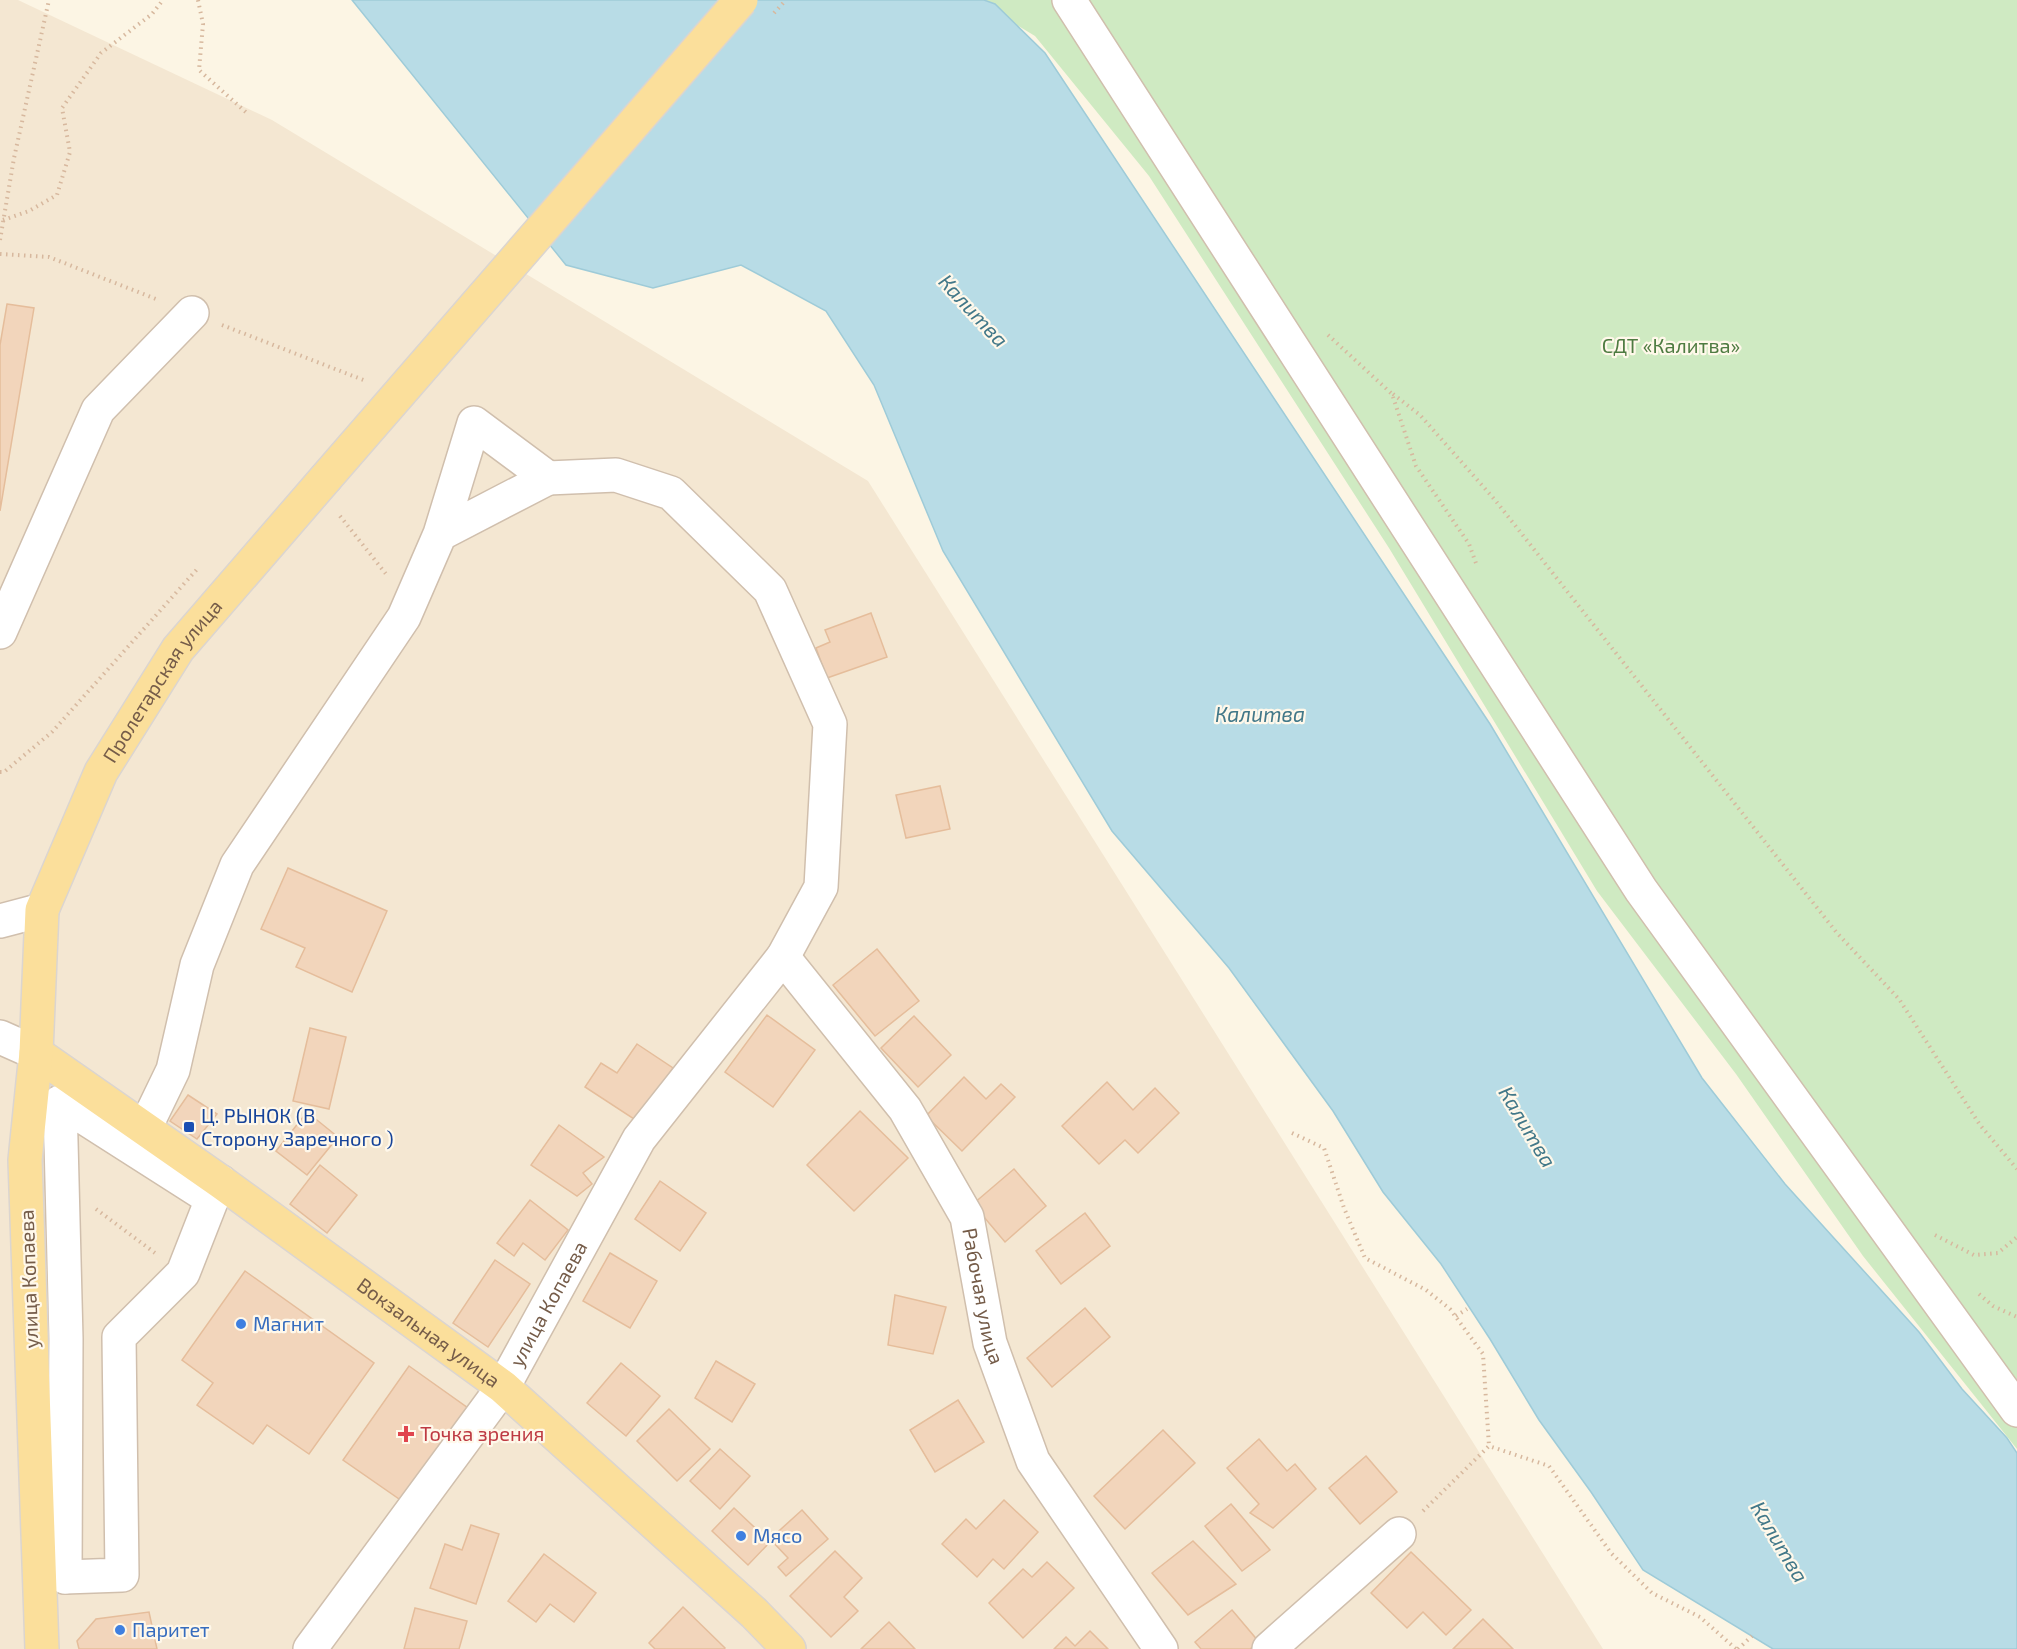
<svg xmlns="http://www.w3.org/2000/svg" width="2017" height="1649" viewBox="0 0 2017 1649" font-family="'Exo 2',sans-serif">
  <rect width="100%" height="100%" fill="#fcf5e4"/>
  <path fill="#f4e7d2" d="M0,0H18L272,120L868,481L1603,1649H0Z"/>
  <path fill="#cfeac2" d="M975,0H2017V1449L1863,1256L1736,1074L1597,891L1389,548L1149,176L1035,36Z"/>
  <path fill="#b8dce6" stroke="#9ecbd8" stroke-width="1.5" d="M352,0H984L995,4L1045,53L1490,724L1702,1078L1785,1184L1919,1332L1962,1389L2007,1438L2017,1453V1649H1773L1643,1570L1591,1492L1539,1420L1490,1339L1441,1264L1383,1192L1333,1111L1229,968L1112,831L943,551L874,385L826,311L741,265L653,288L566,265Z"/>
  <g fill="#f2d5bb" stroke="#e5bd9b" stroke-width="1.5">
    <path d="M7,304L34,308L0,511V345Z"/>
    <path d="M871,613L887,657L827,678L816,648L830,642L825,630Z"/>
    <path d="M940,786L950,829L906,838L896,795Z"/>
    <path d="M288,868L387,911L352,992L296,967L305,948L261,929Z"/>
    <path d="M877,949L919,1001L875,1036L833,985Z"/>
    <path d="M767,1015L815,1050L773,1107L725,1072Z"/>
    <path d="M914,1016L951,1055L918,1087L881,1048Z"/>
    <path d="M310,1028L346,1037L329,1109L293,1101Z"/>
    <path d="M637,1044L673,1068L637,1121L585,1087L601,1063L617,1073Z"/>
    <path d="M964,1077L986,1099L1001,1084L1015,1097L962,1151L926,1116Z"/>
    <path d="M1107,1082L1133,1110L1155,1088L1179,1113L1138,1153L1125,1140L1099,1164L1062,1126Z"/>
    <path d="M188,1095L217,1114L197,1139L170,1121Z"/>
    <path d="M860,1111L908,1158L854,1211L807,1165Z"/>
    <path d="M307,1112L338,1137L307,1175L276,1151Z"/>
    <path d="M559,1125L604,1157L583,1173L592,1184L577,1196L531,1165Z"/>
    <path d="M320,1165L357,1195L327,1233L290,1204Z"/>
    <path d="M1014,1169L1046,1206L1005,1242L973,1204Z"/>
    <path d="M660,1181L706,1213L680,1251L635,1219Z"/>
    <path d="M530,1200L568,1230L545,1260L523,1243L514,1256L497,1243Z"/>
    <path d="M1085,1213L1110,1246L1061,1284L1036,1251Z"/>
    <path d="M610,1253L657,1281L630,1328L583,1301Z"/>
    <path d="M495,1260L530,1284L488,1347L453,1323Z"/>
    <path d="M245,1271L374,1363L309,1454L267,1425L253,1444L197,1405L213,1383L182,1360Z"/>
    <path d="M895,1295L946,1307L933,1354L888,1345Z"/>
    <path d="M1085,1308L1110,1337L1052,1387L1027,1358Z"/>
    <path d="M716,1361L755,1384L732,1422L695,1398Z"/>
    <path d="M621,1363L660,1396L626,1436L587,1403Z"/>
    <path d="M409,1366L468,1408L402,1501L343,1460Z"/>
    <path d="M958,1400L984,1442L935,1472L910,1430Z"/>
    <path d="M669,1409L710,1449L677,1481L637,1441Z"/>
    <path d="M1163,1430L1195,1463L1125,1529L1094,1496Z"/>
    <path d="M1259,1439L1287,1471L1295,1464L1316,1489L1273,1528L1250,1513L1259,1504L1227,1468Z"/>
    <path d="M720,1449L750,1476L720,1509L690,1481Z"/>
    <path d="M1366,1456L1397,1492L1360,1524L1329,1488Z"/>
    <path d="M1004,1500L1038,1532L1004,1569L993,1559L977,1577L942,1544L966,1519L976,1529Z"/>
    <path d="M1231,1504L1270,1550L1242,1571L1205,1526Z"/>
    <path d="M734,1508L770,1542L748,1565L712,1531Z"/>
    <path d="M802,1510L828,1539L786,1576L778,1567L788,1558L770,1539Z"/>
    <path d="M471,1525L499,1534L476,1604L430,1588L445,1544L462,1550Z"/>
    <path d="M1193,1541L1236,1584L1188,1615L1152,1573Z"/>
    <path d="M835,1551L862,1578L844,1597L858,1611L831,1637L790,1596Z"/>
    <path d="M1411,1552L1471,1610L1446,1635L1423,1612L1407,1628L1371,1593Z"/>
    <path d="M544,1554L596,1593L574,1622L550,1604L536,1622L508,1601Z"/>
    <path d="M1047,1562L1074,1588L1023,1638L989,1603L1023,1569L1032,1577Z"/>
    <path d="M683,1607L725,1648L724,1649H655L649,1643Z"/>
    <path d="M415,1608L467,1621L459,1649H404Z"/>
    <path d="M1232,1610L1259,1642L1250,1649H1201L1195,1642Z"/>
    <path d="M149,1612L157,1649H79L77,1641L96,1619Z"/>
    <path d="M1483,1619L1513,1649H1453Z"/>
    <path d="M889,1622L915,1649H861Z"/>
    <path d="M1090,1631L1108,1649H1054L1066,1637L1075,1646Z"/>
  </g>
  <g fill="none" stroke-linecap="round" stroke-linejoin="round">
    <defs>
      <g id="minor">
        <path d="M1069,0L1641,890L2017,1410"/>
        <path d="M0,632L98,410L192,313"/>
        <path d="M0,921L42,910"/>
        <path id="s1" d="M783,957L905,1109L967,1217L990,1343L1033,1461L1161,1649"/>
        <path d="M0,1037L36,1053"/>
        <path d="M144,1130L173,1070L197,965L237,865L404,617L440,534L548,478L474,423L440,534"/>
        <path d="M49,1562L65,1577L122,1575L119,1337L183,1273L212,1199L221,1182"/>
        <path d="M65,1577L66,1339L60,1102L212,1199"/>
        <path id="s2" d="M310,1649L503,1387L639,1139L783,957L821,887L830,724L770,590L671,493L616,475L548,478"/>
        <path d="M1269,1649L1399,1534"/>
      </g>
      <g id="major">
        <path id="s3" d="M36,1053L221,1182L503,1387L754,1613L789,1649"/>
        <path id="s4" d="M42,1649L25,1160L36,1053L42,910L101,772L178,649L325,479"/>
      </g>
    </defs>
    <use href="#minor" stroke="#d0bfad" stroke-width="36"/>
    <use href="#major" stroke="#dbd5d0" stroke-width="36"/>
    <g stroke="#d7b89e" stroke-width="4" stroke-dasharray="1.5 4.5" stroke-linecap="butt">
      <path d="M198,0L203,24L199,70L249,115"/>
      <path d="M3,220L29,211L57,195L70,152L62,108L101,53L152,14L163,0"/>
      <path d="M0,240L14,158L49,0"/>
      <path d="M0,254L49,257L156,299"/>
      <path d="M222,325L366,381"/>
      <path d="M1328,335L1392,394L1416,466L1469,544L1477,566"/>
      <path d="M1393,394L1420,415L1495,500L1837,933L1899,999L1980,1125L2017,1169"/>
      <path d="M340,516L386,574"/>
      <path d="M0,772H4L52,732L199,567"/>
      <path d="M1292,1133L1324,1148L1344,1208L1365,1258L1426,1290L1450,1309L1483,1354L1489,1446"/>
      <path d="M96,1209L155,1253"/>
      <path d="M1935,1235L1974,1255L1998,1253L2017,1237"/>
      <path d="M1979,1294L1993,1306L2017,1317"/>
      <path d="M1456,1316L1467,1309"/>
      <path d="M1423,1511L1489,1446L1549,1466L1611,1553L1652,1593L1700,1617L1736,1649"/>
      <path d="M1738,1649L1752,1636"/>
    </g>
    <use href="#minor" stroke="#fff" stroke-width="33"/>
    <use href="#major" stroke="#fbdf9b" stroke-width="33"/>
    <defs>
      <path id="major-bridge" d="M325,479L741,0"/>
    </defs>
    <use href="#major-bridge" stroke="#dbd5d0" stroke-width="36" stroke-linecap="butt"/>
    <path stroke="#d7b89e" stroke-width="4" stroke-dasharray="1.5 4.5" stroke-linecap="butt" d="M774,13L786,0"/>
    <use href="#major-bridge" stroke="#fbdf9b" stroke-width="33"/>
  </g>
  <rect fill="#1a4fb4" stroke="#fff8ea" stroke-width="2" x="183" y="1121" width="12" height="12" rx="3"/>
  <g fill="#3f7fe0" stroke="#fff8ea" stroke-width="2">
    <circle cx="241" cy="1324" r="6"/>
    <circle cx="741" cy="1536" r="6"/>
    <circle cx="120" cy="1630" r="6"/>
  </g>
  <path fill="#e0444e" stroke="#fff8ea" stroke-width="2" d="M403 1425h6v6h6v6h-6v6h-6v-6h-6v-6h6z"/>
  <g text-anchor="middle" stroke-width="4.5" stroke-linejoin="round" paint-order="stroke">
    <g font-size="20" fill="#4e7b41" stroke="#fff8ea">
      <text x="1671" y="353">СДТ «Калитва»</text>
    </g>
    <g font-size="20" fill="#755c49" stroke="#fff8ea">
      <text dy="7" stroke="none"><textPath href="#s4" startOffset="1000">Пролетарская улица</textPath></text>
      <text transform="translate(29 1279) rotate(-92)" y="7">улица Копаева</text>
      <text dy="7" stroke="none"><textPath href="#s1" startOffset="400">Рабочая улица</textPath></text>
      <text dy="7" stroke="none"><textPath href="#s2" startOffset="420">улица Копаева</textPath></text>
      <text dy="7" stroke="none"><textPath href="#s3" startOffset="482">Вокзальная улица</textPath></text>
    </g>
    <g font-size="20" fill="#164399" stroke="#fff8ea" text-anchor="start">
      <text x="201" y="1123">Ц. РЫНОК (В<tspan x="201" dy="23">Сторону Заречного )</tspan></text>
    </g>
    <g font-size="20" fill="#366cbe" stroke="#fff8ea" text-anchor="start">
      <text x="253" y="1331">Магнит</text>
      <text x="753" y="1543">Мясо</text>
      <text x="132" y="1637">Паритет</text>
    </g>
    <g font-size="20" fill="#be3a42" stroke="#fff8ea" text-anchor="start">
      <text x="420" y="1441">Точка зрения</text>
    </g>
    <g font-size="21" font-style="italic" fill="#427889" stroke="#fff8ea">
      <text transform="translate(973 311) rotate(47)" y="7">Калитва</text>
      <text x="1260" y="722">Калитва</text>
      <text transform="translate(1527 1127) rotate(59)" y="7">Калитва</text>
      <text transform="translate(1779 1542) rotate(59)" y="7">Калитва</text>
    </g>
  </g>
</svg>
